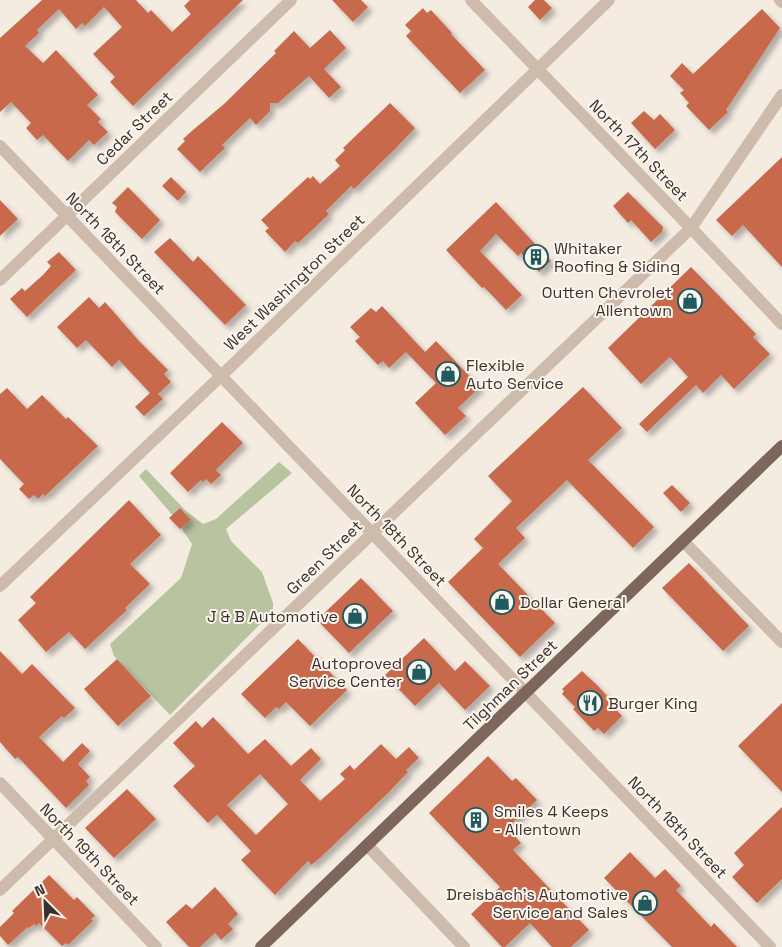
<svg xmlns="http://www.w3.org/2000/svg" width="782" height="947" viewBox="0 0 782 947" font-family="'Space Grotesk',sans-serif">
  <defs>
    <filter id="shadow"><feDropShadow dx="4.5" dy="4.5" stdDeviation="2.5" flood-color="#0004"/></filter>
  </defs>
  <rect width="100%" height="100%" fill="#f4ebe1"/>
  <path fill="#b8c4a0" d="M279,462L292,473L226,529L231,541L262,572L273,603V611L170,715L114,656L110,644L181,578L192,544L174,517L139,476L146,469L186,511L203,524L216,519Z"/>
  <g fill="#c8694b" fill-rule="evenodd" filter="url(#shadow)">
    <path d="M42,0H136L148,13L151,10L172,32L191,14L184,6L190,0H243L133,106L110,82L115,77L93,54L122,27L104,7L85,26L82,23L76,29L59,9L37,30L39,33L25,46L43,63L56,50L98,95L87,105L101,119L98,122L108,132L94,145L89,140L68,161L43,135L37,140L26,128L31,123L11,102L0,112V38Z"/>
    <path d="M332,0H361L368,7L353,22Z"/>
    <path d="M535,0H544L552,8L540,20L528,7Z"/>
    <path d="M423,8L427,13L431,10L452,33L451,34L485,70L460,93L406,36L411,31L405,25Z"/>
    <path d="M762,9L780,28L726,110L728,112L709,130L686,106L689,103L680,93L684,90L670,76L682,63L693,74Z"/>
    <path d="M330,30L346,48L324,69L341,87L329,98L309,76L278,103H270V111L256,125L250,118L222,145L225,148L200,172L177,149L185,141L183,139L193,130L224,104L276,53L274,51L294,31L310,48Z"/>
    <path d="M390,103L415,128L395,149L354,189L351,186L326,211L329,214L308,234L298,243L295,241L285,252L265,231L269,228L261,220L308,177L310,179L313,176L320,184L340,166L335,160L345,150L343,148Z"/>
    <path d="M644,111L654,120L660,114L675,130L655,149L631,123Z"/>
    <path d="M782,157V267L743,225L732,236L716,220Z"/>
    <path d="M171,177L186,192L178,201L162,186Z"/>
    <path d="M128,187L160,220L142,239L115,212L117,207L112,203Z"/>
    <path d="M628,192L663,227L662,232L651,242L631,220L628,223L613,206Z"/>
    <path d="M0,200L18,219L0,236Z"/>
    <path d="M496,202L551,261L539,272L521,253L518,256L496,234L480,251L522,295L506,310L484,287L482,288L446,250Z"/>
    <path d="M170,238L193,262L198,256L246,305L225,325L154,252Z"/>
    <path d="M59,252L76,270L27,317L10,299L22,288L25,291L43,275L51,266L47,262Z"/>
    <path d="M691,267L756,334L753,337L770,354L734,389L721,375L703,393L696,385L647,432L639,424L688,377L670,357L641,384L608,348Z"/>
    <path d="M89,297L99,308L105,302L139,341L168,370L164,374L171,382L158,394L163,399L144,416L135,407L150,393L119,360L112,367L86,340L77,348L57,327Z"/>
    <path d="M382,306L425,352L436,341L480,387L458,408L466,416L445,435L415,403L436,383L406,352L389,368L383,361L378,365L355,341L360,337L350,327L371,308L376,312Z"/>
    <path d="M583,387L622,428L588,460L654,527L633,548L567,480L516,528L525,538L498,564L555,623L520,657L448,582L483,548L474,539L512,501L488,476Z"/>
    <path d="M7,388L27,409L42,395L66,419L68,417L98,446L45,496L43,494L38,499L34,495L29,499L19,489L24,484L0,459V394Z"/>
    <path d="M222,422L243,443L216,470L221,475L211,484L206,479L203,482L201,480L188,492L170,473Z"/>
    <path d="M672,485L690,503L681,512L663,493Z"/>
    <path d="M129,500L161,535L130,564L150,584L125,608L127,610L85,649L69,632L46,652L18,620L36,603L30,597Z"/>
    <path d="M180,508L191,520L180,529L169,518Z"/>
    <path d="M689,563L749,626L723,651L662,588Z"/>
    <path d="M361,578L393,611L349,653L317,620Z"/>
    <path d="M424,638L455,671L465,661L490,686L465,710L439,683L415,706L385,675Z"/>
    <path d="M298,639L347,690L310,726L286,702L279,709L276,707L265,718L241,694Z"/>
    <path d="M0,651L22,674L32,664L75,708L64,718L62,716L39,737L63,762L82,743L90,751L78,764L90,777L86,781L89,785L66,808L18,757L15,759L0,742Z"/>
    <path d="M117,659L151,696L118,726L84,689Z"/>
    <path d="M582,671L598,686L607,696L605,698L622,716L604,734L598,728L594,731L573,709L575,707L562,694L564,691L562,689Z"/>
    <path d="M782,703V792L738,746Z"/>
    <path d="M213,717L248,754L265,739L291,766L311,748L321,759L300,780L320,801L345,779L340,774L350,765L354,770L381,744L396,759L409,747L419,758L406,770L408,772L389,792L320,858L311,865L308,861L275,895L241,860L251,851L217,815L208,823L173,786L195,766L173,743L196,721L202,728ZM260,774L288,804L256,835L227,805Z"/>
    <path d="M488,756L512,781L516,778L537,800L507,828L521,843L513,850L589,930L571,947H552L530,923L505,947H502L471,914L500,887L429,813Z"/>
    <path d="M127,789L156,819L114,858L85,828Z"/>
    <path d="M782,807V879L757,903L732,877L744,865L734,853Z"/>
    <path d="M630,852L655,878L665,869L681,886L676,890L711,927L714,923L737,947H672L604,878Z"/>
    <path d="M49,875L74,900L77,897L95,916L91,919L93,921L68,945L66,943L62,946L39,923L36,926L34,924L29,928L28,927L8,945L0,936V927L14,913L12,911Z"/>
    <path d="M215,887L238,914L228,924L233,929L221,940L215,933L200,947H189L166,922L186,904L192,909Z"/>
  </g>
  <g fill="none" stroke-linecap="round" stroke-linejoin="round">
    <g stroke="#cdbbac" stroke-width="12">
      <path d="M471,0L691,228L782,324"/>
      <path d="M780,0L782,2"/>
      <path d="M0,146L770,947"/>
      <path d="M0,280L291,0"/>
      <path d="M683,541L782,642"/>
      <path d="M0,586L222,375L609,0"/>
      <path d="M0,783L156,947"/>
      <path d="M367,845L464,947"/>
      <path d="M0,890L691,228L782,95"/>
    </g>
    <path stroke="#7d675c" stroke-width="12" d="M261,947L782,446"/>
  </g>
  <defs>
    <symbol id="building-ring" viewBox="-11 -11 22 22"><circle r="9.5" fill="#fbf5ee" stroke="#1f5a5e" stroke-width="1.5"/><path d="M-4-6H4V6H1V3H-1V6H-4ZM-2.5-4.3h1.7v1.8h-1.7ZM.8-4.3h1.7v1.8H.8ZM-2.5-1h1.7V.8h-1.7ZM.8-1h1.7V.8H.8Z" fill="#1f5a5e"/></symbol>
    <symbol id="shop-ring" viewBox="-11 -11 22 22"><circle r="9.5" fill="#fbf5ee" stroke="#1f5a5e" stroke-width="1.5"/><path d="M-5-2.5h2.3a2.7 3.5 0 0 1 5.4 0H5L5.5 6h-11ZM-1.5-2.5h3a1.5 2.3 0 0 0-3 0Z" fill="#1f5a5e"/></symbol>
    <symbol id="restaurant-ring" viewBox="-11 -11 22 22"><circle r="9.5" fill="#fbf5ee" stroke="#1f5a5e" stroke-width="1.5"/><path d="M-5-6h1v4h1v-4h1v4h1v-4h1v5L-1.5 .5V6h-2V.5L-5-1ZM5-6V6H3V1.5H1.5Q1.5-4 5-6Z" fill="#1f5a5e"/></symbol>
  </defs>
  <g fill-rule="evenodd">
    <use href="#building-ring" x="522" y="243" width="28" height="28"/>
    <use href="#shop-ring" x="676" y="287" width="28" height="28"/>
    <use href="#shop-ring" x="434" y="360" width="28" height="28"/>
    <use href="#shop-ring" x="488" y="588" width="28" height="28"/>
    <use href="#shop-ring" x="341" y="602" width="28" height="28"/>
    <use href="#shop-ring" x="405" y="658" width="28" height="28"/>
    <use href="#restaurant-ring" x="576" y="689" width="28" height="28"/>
    <use href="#building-ring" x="462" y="806" width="28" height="28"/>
    <use href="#shop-ring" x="631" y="889" width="28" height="28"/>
  </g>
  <g text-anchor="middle" stroke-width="4" stroke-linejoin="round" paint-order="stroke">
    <g font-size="16" fill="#3b302b" stroke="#fbf5ee">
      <text transform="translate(134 128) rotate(-44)" y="6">Cedar Street</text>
      <text transform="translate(639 150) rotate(46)" y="6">North 17th Street</text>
      <text transform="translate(116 243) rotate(46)" y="6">North 18th Street</text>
      <text transform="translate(294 282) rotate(-44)" y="6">West Washington Street</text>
      <text transform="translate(397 535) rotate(46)" y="6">North 18th Street</text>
      <text transform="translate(324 557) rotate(-44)" y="6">Green Street</text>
      <text transform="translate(510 685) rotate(-44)" y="6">Tilghman Street</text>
      <text transform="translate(678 827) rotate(46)" y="6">North 18th Street</text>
      <text transform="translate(90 854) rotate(46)" y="6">North 19th Street</text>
    </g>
    <g font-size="16" fill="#3b302b" stroke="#fbf5ee" text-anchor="start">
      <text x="554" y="254">Whitaker<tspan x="554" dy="18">Roofing &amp; Siding</tspan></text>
      <text x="672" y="298" text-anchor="end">Outten Chevrolet<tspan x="672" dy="18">Allentown</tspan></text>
      <text x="466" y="371">Flexible<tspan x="466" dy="18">Auto Service</tspan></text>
      <text x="520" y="608">Dollar General</text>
      <text x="338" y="622" text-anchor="end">J &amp; B Automotive</text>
      <text x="402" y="669" text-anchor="end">Autoproved<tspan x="402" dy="18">Service Center</tspan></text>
      <text x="608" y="709">Burger King</text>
      <text x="494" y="817">Smiles 4 Keeps<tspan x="494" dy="18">- Allentown</tspan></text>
      <text x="628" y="900" text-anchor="end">Dreisbach's Automotive<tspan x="628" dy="18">Service and Sales</tspan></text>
    </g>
  </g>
  <g transform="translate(45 902) rotate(336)" stroke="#fbf5ee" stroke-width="4" paint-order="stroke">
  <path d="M0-4L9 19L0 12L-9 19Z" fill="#3b302b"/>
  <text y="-8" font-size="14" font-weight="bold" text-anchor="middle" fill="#3b302b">N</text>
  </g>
</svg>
